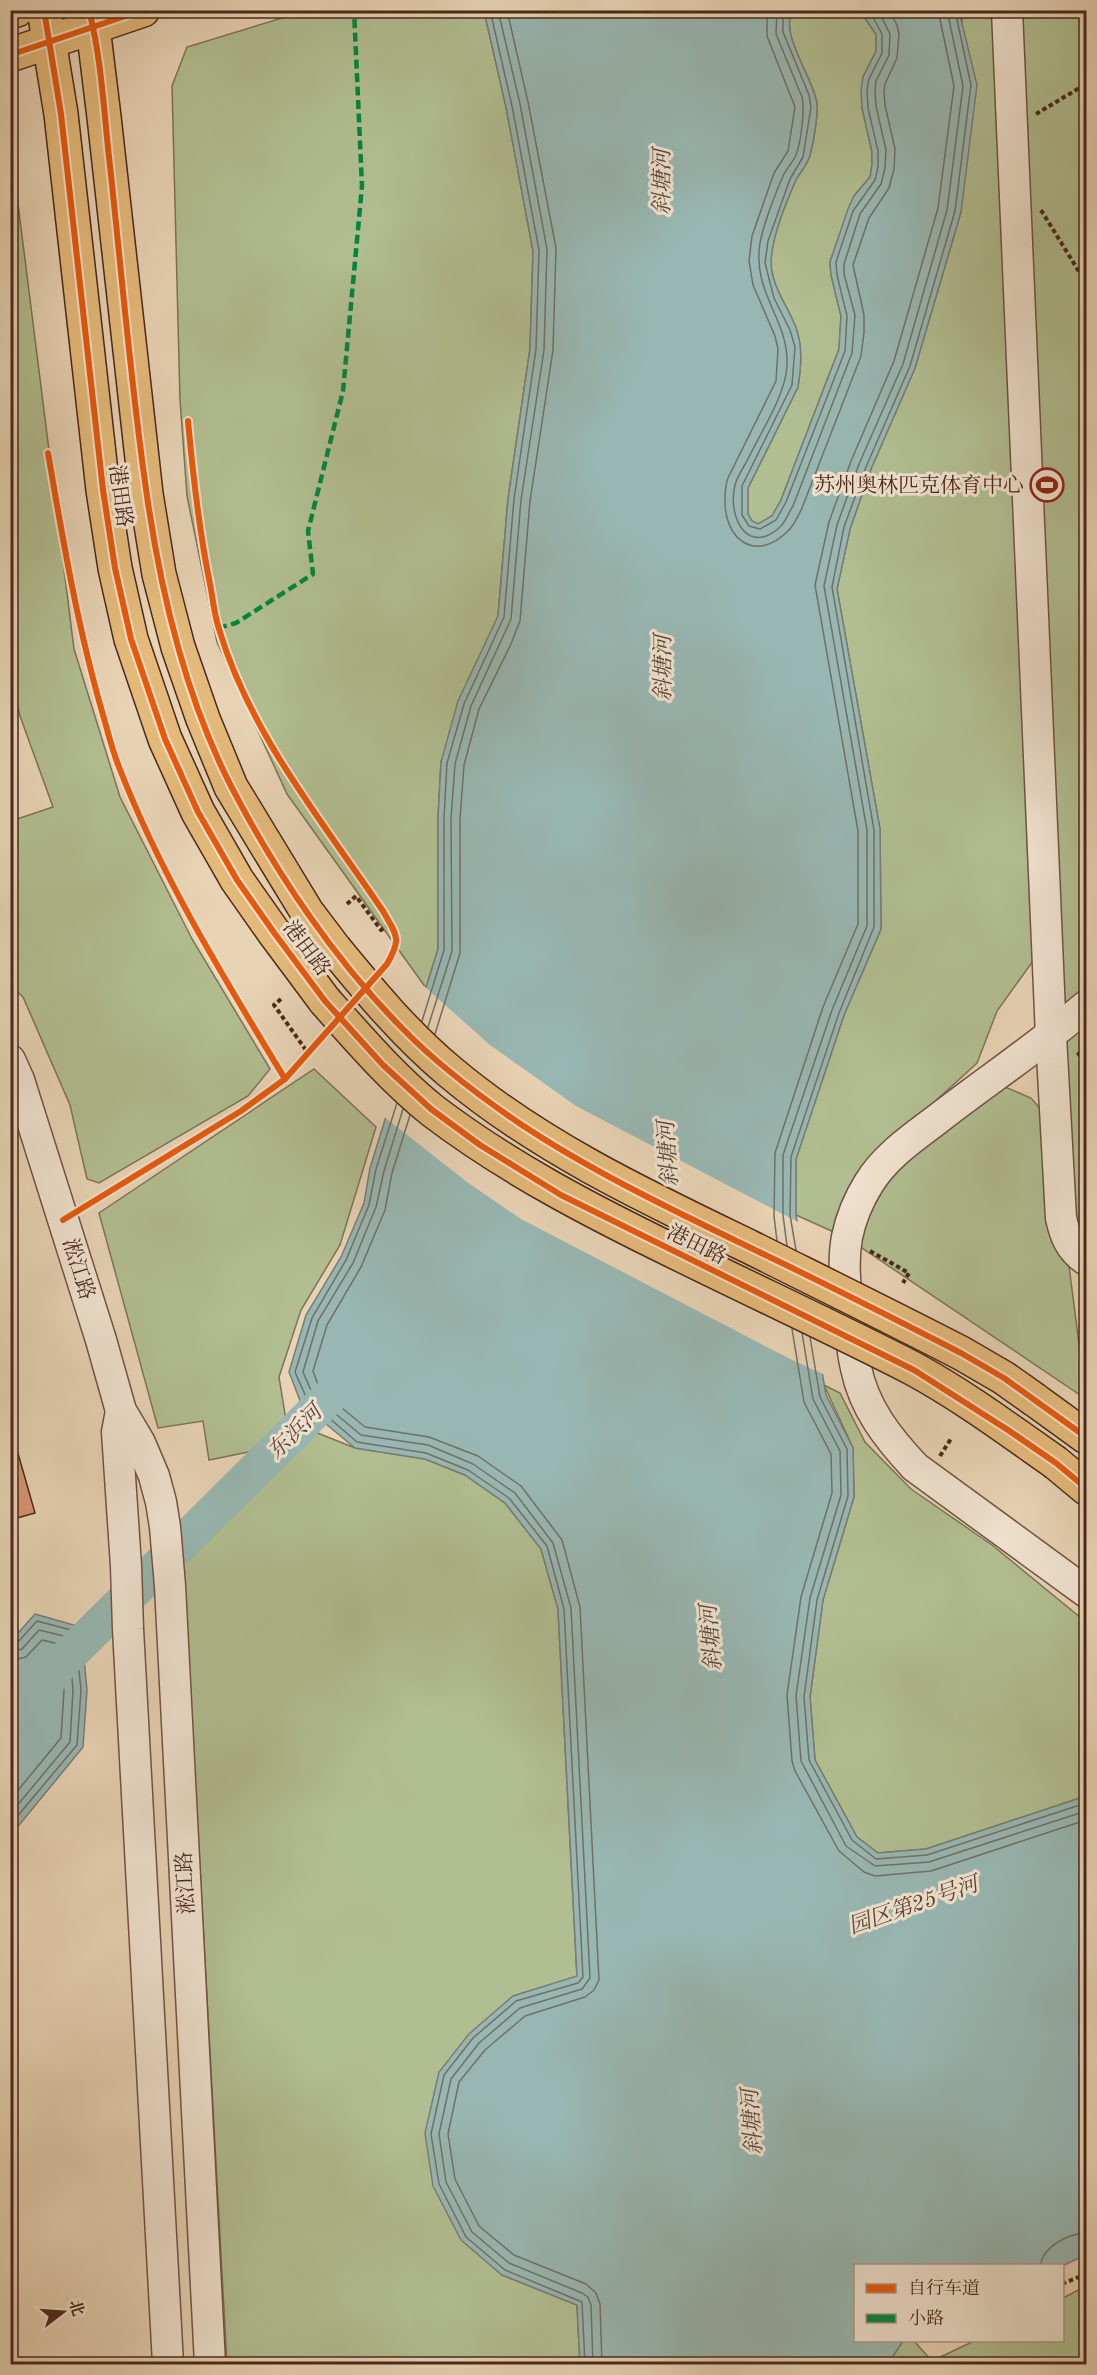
<svg xmlns="http://www.w3.org/2000/svg" width="1097" height="2375" viewBox="0 0 1097 2375" font-family="'Old Standard TT','Noto Serif SC',serif">
  <rect width="100%" height="100%" fill="#e8d3b5"/>
  <filter id="stains"><feTurbulence type="fractalNoise" baseFrequency=".00333" numOctaves="4"/><feColorMatrix values="0 0 0 0 .2 0 0 0 0 .09 0 0 0 0 .02 0 0 0 .5 -.17"/></filter>
  <radialGradient id="worn" r=".72"><stop offset=".6" stop-color="#630" stop-opacity="0"/><stop offset="1" stop-color="#630" stop-opacity=".3"/></radialGradient>
  <g fill="#b1be91" stroke="#7e7356" stroke-width="1.5" fill-rule="evenodd">
    <path d="M305,11H484L506,107L533,251L530,348L508,499L498,616L441,762L438,818V949L426,988L287,794L217,642L187,496L180,400L172,86L187,47Z"/>
    <path d="M793,11H860L876,34V51L863,77L862,108L872,152V166L870,177L854,196L830,262L831,275L841,316L839,349L781,500L772,516L758,524L752,521L748,514V488L798,387C801,367 803,347 796,328C788,306 770,285 771,260C773,234 785,205 795,182C799,173 806,167 809,158C813,147 818,116 817,104C814,79 778,32 793,11Z"/>
    <path d="M959,11H1086V1273L1069,1266L1086,1399L847,1238L796,1215V1159L844,1015L881,929L880,829L837,589L850,529L871,469L915,368L961,212L962,15ZM1033,961L1042,1111L1031,1098L1005,1087L966,1114L883,1179L905,1129L977,1063L997,1011Z"/>
    <path d="M16,188L74,649L120,797L192,939L270,1069L248,1096L99,1183L87,1179L70,1105L23,997L11,986V821L53,807L20,716L11,678L10,189Z"/>
    <path d="M314,1069L376,1127L340,1245L301,1310L279,1377L286,1420L263,1449L209,1460L203,1421L158,1428L99,1213Z"/>
    <path d="M824,1385L840,1393L865,1442L911,1489L992,1545L1086,1622V1796L926,1849L878,1853L857,1837L815,1760L810,1697L823,1600L854,1497L853,1448Z"/>
    <path d="M315,1432L355,1448L425,1459L465,1475L505,1503L541,1549L558,1609L577,1977L513,1996L502,2275L577,2305L580,2364H227L183,1558Z"/>
    <path d="M1086,2286V2364H888L903,2341H914L932,2361L974,2341L1062,2340L1063,2298Z"/>
  </g>
  <g fill="#98b7b2" stroke="#797e76" stroke-width="1.5">
    <path d="M484,11H793C778,32 814,79 817,104C818,116 813,146 809,158C806,167 799,173 795,182C785,205 773,234 771,260C770,285 788,306 796,328C803,347 801,367 798,387L748,488V514L752,521L758,524L772,516L781,500L839,349L841,316L831,275L830,262L848,209L854,196L870,177L872,165V152L862,108L861,90L863,77L876,51V34L860,11H959L977,85L961,212L915,368L871,469L850,529L837,589L880,829L881,929L844,1015L796,1159V1215L826,1395L853,1448L854,1497L823,1600L810,1697L815,1760L857,1837L878,1853L926,1849L1086,1796V2255L1062,2266H856V2340L903,2341L888,2364H580L577,2305L502,2275L461,2240L433,2186L425,2133L439,2072L469,2034L513,1996L577,1976L558,1609L541,1549L505,1503L465,1475L425,1459L355,1448L301,1403L289,1372L306,1315L341,1257L364,1203L370,1168L438,949V818L441,762L458,701L498,616L508,499L530,349L533,251L506,107Z"/>
    <path d="M35,1614L81,1627L87,1690L83,1747L11,1835V1641Z"/>
  </g>
  <path fill="#e8d3b5" d="M424,986L490,1045L576,1106L800,1223L825,1375L788,1358L521,1219L467,1182L383,1116Z"/>
  <g fill="none" stroke-linecap="round" stroke-linejoin="round">
    <g stroke="#717066" stroke-width="1.5">
      <path d="M767,10V36L795,107L788,151L774,173L752,236L749,261L753,285L775,336L778,349L776,381L728,478C725,486 725,493 725,501C725,541 756,562 787,532C794,526 798,516 802,508L861,356L864,333V315L853,265L869,218L889,188L894,169L895,149L885,105L884,91L885,84L897,58L899,34L897,25L889,10"/>
      <path d="M777,10L776,34L802,97C805,110 801,142 796,155C793,162 787,168 784,174C776,191 763,226 760,243C752,294 789,319 787,365C786,395 760,433 747,461C743,468 737,477 735,485C727,517 748,558 781,526C786,521 789,512 793,506L852,353L855,315L844,274V264L860,214L881,184L885,168L886,150L876,106L875,91L876,81L889,55L890,34L878,10"/>
      <path d="M786,10L783,16V32L809,95L811,107L803,157L790,179L768,241L765,263L774,298L790,330L795,347L792,385L742,486V515L749,526L760,529L776,520L786,502L845,351L847,316L837,275L836,262L853,211L875,180L878,167V151L868,108L867,90L869,79L882,53V34L869,10"/>
      <path d="M422,1021L444,950V818L447,763L464,704L504,617L514,499L536,349L539,250L512,106L490,10"/>
      <path d="M428,1027L452,951L451,819L455,764L471,706L511,619L521,500L544,350L547,249L520,104L498,10"/>
      <path d="M435,1034L460,953V819L464,765L479,709L511,644L520,621L530,501L553,350L556,248L528,102L507,10"/>
      <path d="M397,1103L376,1169L369,1205L346,1260L312,1318L295,1372L307,1399L357,1442L426,1453L468,1470L509,1498L547,1546L564,1609L583,1977L578,1983L516,2001L473,2038L444,2075L431,2134L439,2184L466,2237L505,2270L582,2302L585,2364"/>
      <path d="M403,1109L384,1171L376,1207L353,1263L318,1321L303,1372L313,1395L361,1435L428,1445L473,1464L515,1493L553,1543L571,1608L590,1978L582,1989L520,2008L479,2043L451,2079L439,2134L446,2182L472,2232L509,2263L582,2293L588,2297L591,2305L593,2364"/>
      <path d="M410,1115L392,1173L385,1210L361,1267L327,1325L313,1371L320,1390L365,1427L429,1437L478,1456L521,1486L562,1540L580,1607L599,1980L594,1990L585,1997L525,2016L485,2050L459,2082L448,2134L455,2179L479,2226L514,2255L586,2284L596,2293L600,2304L602,2364"/>
      <path d="M777,1241L774,1216L775,1153L823,1007L858,924V831L815,585L829,522L851,461L894,361L938,208L954,86L938,10"/>
      <path d="M787,1246L783,1215V1155L832,1010L867,926V830L824,586L837,525L859,464L903,364L947,210L963,86L947,10"/>
      <path d="M796,1250L790,1215L791,1157L839,1013L874,927V830L832,587L844,527L866,467L910,366L955,211L971,85L955,10"/>
      <path d="M792,1329L804,1402L831,1454L832,1493L801,1597L787,1695L792,1761L795,1771L839,1851L864,1872L875,1876L931,1871L1086,1820"/>
      <path d="M802,1333L813,1399L840,1451L841,1495L810,1598L796,1696L801,1761L846,1846L875,1866L929,1862L1086,1811"/>
      <path d="M810,1337L820,1397L847,1449L848,1496L817,1600L804,1697L809,1760L852,1840L876,1859L927,1855L1086,1803"/>
      <path d="M10,1645L17,1643L37,1621L75,1631L81,1690L77,1745L10,1825"/>
      <path d="M10,1652L22,1649L39,1630L68,1637L73,1690L70,1742L10,1814"/>
      <path d="M10,1661L26,1657L42,1640L59,1644L64,1691L61,1738L10,1800"/>
      <path d="M1040,2266C1043,2246 1068,2234 1086,2233"/>
    </g>
    <path stroke="#98b7b2" stroke-width="36" d="M10,1728L62,1662L340,1386L349,1384"/>
  </g>
  <path fill="#d79572" stroke="#4a281b" stroke-width="1.5" d="M15,1443L35,1513L10,1520V1444Z"/>
  <g fill="none" stroke-linecap="round" stroke-linejoin="round">
    <defs>
      <g id="minor">
        <path d="M1007,10L1051,1036L1061,1218C1065,1236 1070,1249 1086,1260"/>
        <path d="M1086,1006C1038,1047 985,1082 935,1121C911,1139 885,1157 869,1183C859,1199 851,1218 847,1237C842,1264 846,1291 849,1318C851,1335 852,1352 856,1368C864,1408 888,1438 915,1467L1086,1592"/>
        <path d="M10,1060L19,1080L101,1340L121,1411L140,1443L154,1476L161,1502L165,1527L170,1586L210,2364"/>
        <path d="M121,1411L117,1432L126,1566L128,1629L168,2364"/>
      </g>
      <g id="major">
        <path d="M44,10L61,114L103,490L115,568L131,639L165,739L198,812L237,880L275,934L325,1001"/>
        <path d="M89,10L93,27L104,117L146,494L159,574L178,647L203,719L231,787L307,912L335,949"/>
        <path d="M10,12L17,10"/>
        <path d="M10,55L143,10"/>
        <path d="M1035,1400L1086,1437"/>
        <path d="M1056,1463L1086,1488"/>
      </g>
    </defs>
    <use href="#minor" stroke="#725342" stroke-width="33"/>
    <use href="#major" stroke="#4a281b" stroke-width="36"/>
    <g stroke="#4a281b" stroke-width="4" stroke-dasharray="4.5 3" stroke-linecap="butt">
      <path d="M1036,114L1086,84"/>
      <path d="M1041,210L1086,283"/>
      <path d="M347,904L356,896L381,930L391,924"/>
      <path d="M281,999L274,1005L308,1053"/>
      <path d="M1077,1055L1086,1050"/>
      <path d="M870,1251L909,1273L903,1283"/>
      <path d="M940,1456L952,1437"/>
      <path d="M1062,2284L1086,2274"/>
    </g>
    <use href="#minor" stroke="#f0e2cf" stroke-width="30"/>
    <use href="#major" stroke="#e4ba7a" stroke-width="33"/>
    <defs>
      <g id="major-bridge">
        <path d="M335,949C371,993 406,1035 449,1071C538,1146 646,1197 750,1247C820,1282 891,1317 961,1353L1004,1378L1035,1400"/>
        <path d="M325,1001C359,1039 393,1079 433,1111C508,1168 591,1211 675,1252C754,1291 834,1328 912,1368C962,1395 1009,1430 1056,1463"/>
      </g>
    </defs>
    <use href="#major-bridge" stroke="#4a281b" stroke-width="36" stroke-linecap="butt"/>
    <use href="#major-bridge" stroke="#e4ba7a" stroke-width="33"/>
    <path stroke="#00873e" stroke-width="4.5" stroke-dasharray="9 4.5" stroke-linecap="butt" d="M218,628L236,623L313,574L308,531L343,391L362,186L354,10"/>
    <defs>
      <g id="cycleway">
        <path d="M44,10L61,114L103,490L115,568L131,639L165,739L198,812L237,880L275,934L325,1001L383,1065L431,1109L480,1145L561,1195L914,1370L1008,1430L1056,1463L1086,1488"/>
        <path d="M89,10C102,61 104,115 110,166C122,276 131,387 147,496C161,593 187,701 232,788C276,873 336,962 404,1030C438,1065 478,1095 519,1123C594,1173 677,1212 757,1251C826,1284 893,1318 961,1353L1004,1378L1086,1437"/>
        <path d="M10,55L143,10"/>
        <path d="M48,453C63,541 78,629 103,715C108,732 112,750 119,767C161,876 224,978 285,1079"/>
        <path d="M63,1220L241,1111L285,1079L387,964C402,938 397,936 383,911C323,822 250,734 219,629C214,614 213,599 210,584C199,530 193,476 188,421"/>
      </g>
    </defs>
    <use href="#cycleway" stroke="#f0e2cf" stroke-width="10"/>
    <use href="#cycleway" stroke="#e8590c" stroke-width="6"/>
  </g>
  <defs>
    <symbol id="stadium-ring" viewBox="-11 -11 22 22"><circle r="9.5" fill="#f0e2cf" stroke="#8f2418" stroke-width="1.5"/><path d="M0-5a6.5 5 0 1 0 0 10a6.5 5 0 1 0 0-10ZM-3.5-1.8h7v3.6h-7Z" fill="#8f2418"/></symbol>
  </defs>
  <g fill-rule="evenodd">
    <use href="#stadium-ring" x="1028" y="466" width="38" height="38"/>
  </g>
  <g text-anchor="middle" stroke-width="6" stroke-linejoin="round" paint-order="stroke">
    <g font-size="21" fill="#4a281b" stroke="#f0e2cf" text-anchor="end">
      <text x="1024" y="492">苏州奥林匹克体育中心</text>
    </g>
    <g font-size="21" fill="#4a281b" stroke="#f0e2cf">
      <text transform="translate(121 496) rotate(82)" y="7">港田路</text>
      <text transform="translate(307 948) rotate(53)" y="7">港田路</text>
      <text transform="translate(697 1244) rotate(26)" y="7">港田路</text>
      <text transform="translate(79 1269) rotate(73)" y="7">淞江路</text>
      <text transform="translate(185 1883) rotate(-93)" y="7">淞江路</text>
    </g>
    <g font-size="22" font-style="italic" fill="#5a4539" stroke="#f0e2cf">
      <text transform="translate(661 182) rotate(-90)" y="8">斜塘河</text>
      <text transform="translate(662 668) rotate(-90)" y="8">斜塘河</text>
      <text transform="translate(667 1154) rotate(-94)" y="8">斜塘河</text>
      <text transform="translate(294 1431) rotate(-45)" y="8">东浜河</text>
      <text transform="translate(710 1638) rotate(-95)" y="8">斜塘河</text>
      <text transform="translate(913 1904) rotate(-19)" y="8">园区第25号河</text>
      <text transform="translate(751 2122) rotate(-94)" y="8">斜塘河</text>
    </g>
  </g>
  <rect width="1097" height="2375" fill="none" stroke="#e8d3b5" stroke-width="36"/>
  <rect x="12" y="12" width="1073" height="2351" fill="none" stroke="#4a281b" stroke-width="3"/>
  <rect x="18" y="18" width="1061" height="2339" fill="none" stroke="#4a281b" stroke-width="1.5"/>
  <rect x="854" y="2264" width="210" height="78" fill="#f0e2cf" stroke="#ae9887" stroke-width="1.5"/>
  <rect x="866" y="2284" width="30" height="9" fill="#e8590c" stroke="#ae9887" stroke-width="1.5"/>
  <text x="908" y="2294" font-size="18" fill="#4a281b">自行车道</text>
  <rect x="866" y="2314" width="30" height="9" fill="#00873e" stroke="#ae9887" stroke-width="1.5"/>
  <text x="908" y="2324" font-size="18" fill="#4a281b">小路</text>
  <g transform="translate(63 2312) rotate(73)" stroke="#f0e2cf" stroke-width="4.5" paint-order="stroke">
  <path d="M0-4.5L10 22L0 15L-10 22Z" fill="#4a281b"/>
  <text y="-9" font-size="16" font-weight="bold" text-anchor="middle" fill="#4a281b">北</text>
  </g>
  <rect width="100%" height="100%" filter="url(#stains)"/>
  <rect width="100%" height="100%" fill="url(#worn)"/>
</svg>
